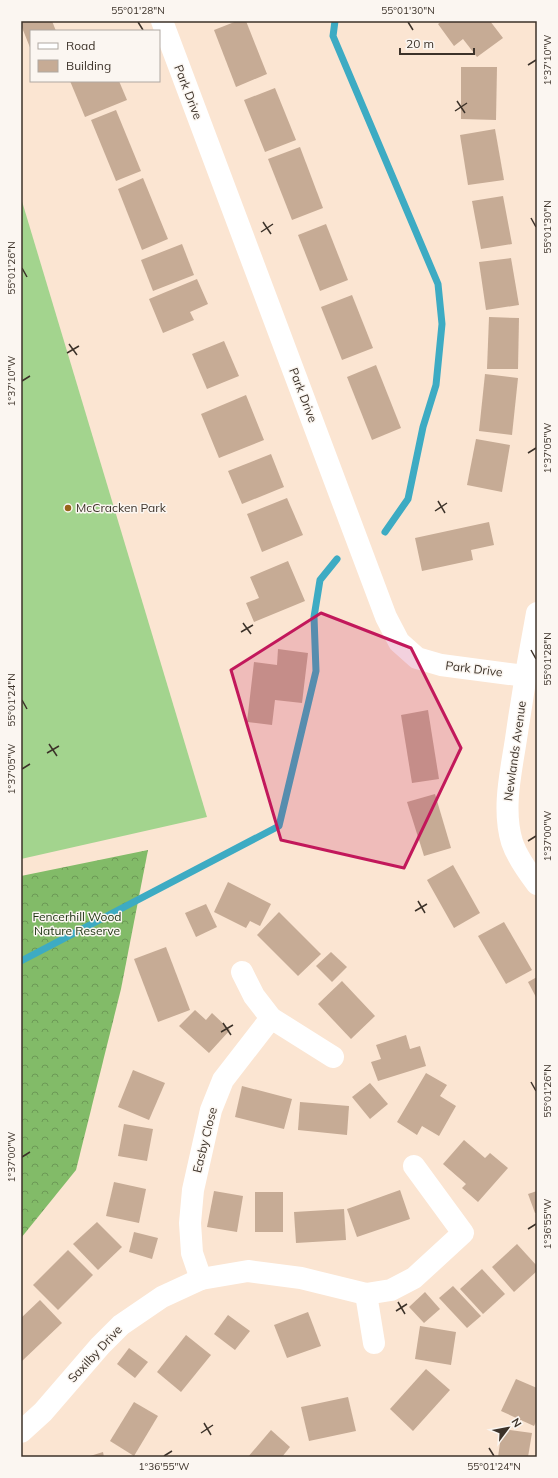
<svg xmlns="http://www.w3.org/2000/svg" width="558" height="1478" viewBox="0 0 558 1478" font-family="Mulish,sans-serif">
  <defs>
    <pattern id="forest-crowns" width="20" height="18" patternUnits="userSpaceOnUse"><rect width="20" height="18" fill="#82bb68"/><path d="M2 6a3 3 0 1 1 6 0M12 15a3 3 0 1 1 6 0" fill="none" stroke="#6c9956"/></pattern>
  </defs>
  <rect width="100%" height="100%" fill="#fbe5d2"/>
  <path fill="#a3d48e" d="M21,198L207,817L21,859Z"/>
  <path fill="url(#forest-crowns)" d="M148,850L121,989L76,1170L21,1238V876Z"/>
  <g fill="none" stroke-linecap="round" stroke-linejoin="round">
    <g stroke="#3dabc3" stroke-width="7">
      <path d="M335,21L333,36L438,284L442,324L436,385L423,427L408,499L385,532"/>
      <path d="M21,961L279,826L316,671L314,617L320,580L337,559"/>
    </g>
  </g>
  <g fill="#c6ab95">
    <path d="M21,21H52L56,31H31V50L21,25Z"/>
    <path d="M237,21H246L267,74L236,87L214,30Z"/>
    <path d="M442,21H490L503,38L477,57L463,39L454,46L438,24Z"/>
    <path d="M461,67H497L496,120L461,119Z"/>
    <path d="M70,81H119L127,100L85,117Z"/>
    <path d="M275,88L296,140L265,152L244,100Z"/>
    <path d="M116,110L141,171L116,181L91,120Z"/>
    <path d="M495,129L504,180L468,185L460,135Z"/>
    <path d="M300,147L323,208L292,220L268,159Z"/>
    <path d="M143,178L168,239L142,250L118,189Z"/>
    <path d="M503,196L512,244L481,249L472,201Z"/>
    <path d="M326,224L348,280L320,291L298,235Z"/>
    <path d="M182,244L194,275L153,291L141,260Z"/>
    <path d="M511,258L519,305L486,310L479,262Z"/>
    <path d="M197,279L208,304L190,312L194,320L163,333L149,299Z"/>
    <path d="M352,295L373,348L342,360L321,307Z"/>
    <path d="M489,317L519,318L518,369H487Z"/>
    <path d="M224,341L239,376L207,389L192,354Z"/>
    <path d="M376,365L401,428L372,440L347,377Z"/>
    <path d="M485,374L518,378L512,435L479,431Z"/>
    <path d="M246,395L264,440L219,458L201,414Z"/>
    <path d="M476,439L510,445L502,492L467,485Z"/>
    <path d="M271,454L284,487L242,504L228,471Z"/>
    <path d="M287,498L303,535L262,552L247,514Z"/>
    <path d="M489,522L494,545L471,550L473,560L422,571L415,538Z"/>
    <path d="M288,561L305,601L254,622L246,603L259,598L250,577Z"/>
    <path d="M278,649L308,653L302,703L275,700L272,725L247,722L254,662L277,665Z"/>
    <path d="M428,710L439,779L412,783L401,715Z"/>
    <path d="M435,794L451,848L424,856L407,802Z"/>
    <path d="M453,865L480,913L454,928L427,880Z"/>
    <path d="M228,882L271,904L260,926L250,921L246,928L214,912Z"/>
    <path d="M206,904L217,927L196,937L185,913Z"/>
    <path d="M279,912L321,954L298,976L257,935Z"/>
    <path d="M504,922L532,970L506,984L478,936Z"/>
    <path d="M166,947L190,1010L158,1022L134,959Z"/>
    <path d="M331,952L347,967L332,982L316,966Z"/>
    <path d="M537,977V999L528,982Z"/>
    <path d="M342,981L375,1016L351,1039L318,1004Z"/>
    <path d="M195,1010L206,1020L212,1013L230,1030L209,1053L179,1026Z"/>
    <path d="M406,1035L410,1049L420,1046L426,1066L378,1081L371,1062L381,1059L376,1045Z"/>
    <path d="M133,1070L165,1083L149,1120L118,1107Z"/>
    <path d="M426,1073L447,1085L440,1096L456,1106L439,1136L422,1126L417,1135L397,1122Z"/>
    <path d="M370,1083L388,1104L370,1119L352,1097Z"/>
    <path d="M242,1086L292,1099L284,1129L235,1117Z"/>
    <path d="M300,1102L349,1106L347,1135L298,1130Z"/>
    <path d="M124,1124L153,1129L147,1161L118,1156Z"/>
    <path d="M464,1140L485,1158L490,1153L508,1168L478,1202L462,1188L466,1184L443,1164Z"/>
    <path d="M114,1182L146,1189L139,1223L106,1216Z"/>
    <path d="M400,1190L410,1219L357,1237L347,1209Z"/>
    <path d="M214,1191L243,1196L237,1232L207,1227Z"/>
    <path d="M537,1191V1213H535L528,1194Z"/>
    <rect x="255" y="1192" width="28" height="40"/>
    <path d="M344,1209L346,1240L296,1243L294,1212Z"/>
    <path d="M97,1222L122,1247L98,1270L73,1244Z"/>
    <path d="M134,1232L158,1238L152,1259L129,1252Z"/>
    <path d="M517,1244L537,1266V1271L514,1292L492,1267Z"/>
    <path d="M68,1250L93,1275L58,1310L33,1285Z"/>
    <path d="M482,1269L505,1294L483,1314L460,1289Z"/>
    <path d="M453,1286L481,1316L467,1328L439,1298Z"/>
    <path d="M425,1292L440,1309L424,1323L409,1307Z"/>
    <path d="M40,1300L62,1323L21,1362V1318Z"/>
    <path d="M308,1312L321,1346L287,1358L274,1325Z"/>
    <path d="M228,1315L250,1331L235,1350L214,1334Z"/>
    <path d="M420,1326L456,1332L451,1365L415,1359Z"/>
    <path d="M186,1335L211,1355L181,1392L157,1372Z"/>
    <path d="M129,1348L148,1362L135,1378L117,1364Z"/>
    <path d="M426,1369L450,1390L413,1431L390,1409Z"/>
    <path d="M516,1379L537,1388V1420L534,1426L501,1411Z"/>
    <path d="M348,1397L356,1431L309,1441L301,1407Z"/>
    <path d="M134,1402L158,1416L134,1456L110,1441Z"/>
    <path d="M502,1429L532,1433L528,1457H498Z"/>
    <path d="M271,1430L290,1447L282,1457H248Z"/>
    <path d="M103,1452L104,1457H87Z"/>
  </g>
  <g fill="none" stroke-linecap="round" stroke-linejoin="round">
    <g stroke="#fff" stroke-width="22">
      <path d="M162,21L386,617L399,642L417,658L441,665L525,676"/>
      <path d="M537,613C529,655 522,697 516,739C511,772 502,809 512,842C517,857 527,871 537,884"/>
      <path d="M242,972L254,996L271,1018L333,1057"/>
      <path d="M201,1279L192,1253L190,1223L193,1190L211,1110L223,1080L271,1018"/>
      <path d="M366,1294L374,1343"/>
      <path d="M21,1432L43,1412L100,1346L121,1325L162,1297L201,1279L248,1271L301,1278L366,1294L391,1290L414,1278L463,1233L414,1166"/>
    </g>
  </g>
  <path fill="#c2185b" fill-opacity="0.2" stroke="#c2185b" stroke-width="3" stroke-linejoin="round" d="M321,613L411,648L461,748L404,868L281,840L231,670Z"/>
  <path fill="none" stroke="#3c3229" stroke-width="1.5" d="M138,22L143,30M408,22L413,30M528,65L536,60M457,101L465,113M455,111L467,103M531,218L536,227M263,222L271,234M261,232L273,224M22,268L27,277M69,344L77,355M67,353L79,346M22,381L30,376M528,453L536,448M438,501L445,513M435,511L447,503M243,623L251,634M241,632L253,625M531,650L536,659M22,700L27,709M49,744L57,756M47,753L59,746M22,769L30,764M528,841L536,836M418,901L425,913M415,911L427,904M223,1023L231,1035M221,1032L233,1025M531,1082L536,1091M22,1157L30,1152M528,1229L536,1224M398,1302L405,1314M396,1311L407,1304M204,1423L211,1435M201,1433L213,1425M489,1448L494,1456M164,1456L172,1451"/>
  <circle fill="#98641a" stroke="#fbf6f1" stroke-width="1.5" cx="68" cy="508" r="4"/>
  <g text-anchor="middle" stroke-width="3" stroke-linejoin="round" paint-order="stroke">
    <g font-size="12" fill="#3c3229" stroke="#fbf6f1">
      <text transform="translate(188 92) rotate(69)" y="4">Park Drive</text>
      <text transform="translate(303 395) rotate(69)" y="4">Park Drive</text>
      <text transform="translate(474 669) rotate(7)" y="4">Park Drive</text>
      <text transform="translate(515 751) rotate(-82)" y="4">Newlands Avenue</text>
      <text transform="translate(205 1140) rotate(-76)" y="4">Easby Close</text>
      <text transform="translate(95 1354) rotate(-47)" y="4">Saxilby Drive</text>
    </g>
    <g font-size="12" fill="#3c3229" stroke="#fbf6f1" text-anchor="start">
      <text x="76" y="512">McCracken Park</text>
    </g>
    <g font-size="12" fill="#1c3311" stroke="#fbf6f1">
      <text x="77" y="921">Fencerhill Wood<tspan x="77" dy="14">Nature Reserve</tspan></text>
    </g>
  </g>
  <rect width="558" height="1478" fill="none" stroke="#fbf6f1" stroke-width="44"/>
  <rect x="30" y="30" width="130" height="52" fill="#fbf6f1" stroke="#afa8a1"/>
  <rect x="38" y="43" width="20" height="6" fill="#ffffff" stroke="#afa8a1"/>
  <text x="66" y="50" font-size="12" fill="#3c3229">Road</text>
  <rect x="38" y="60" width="20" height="12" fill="#c6ab95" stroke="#afa8a1"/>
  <text x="66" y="70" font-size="12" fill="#3c3229">Building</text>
  <g transform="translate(508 1428) rotate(58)" stroke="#fbf6f1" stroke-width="3" paint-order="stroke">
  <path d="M0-3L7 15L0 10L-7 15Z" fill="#3c3229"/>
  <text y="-6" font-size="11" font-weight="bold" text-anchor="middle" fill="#3c3229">N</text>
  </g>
  <path d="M400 48v6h74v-6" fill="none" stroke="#3c3229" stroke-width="2"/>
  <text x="406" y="48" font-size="12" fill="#3c3229" stroke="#fbf6f1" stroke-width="3" paint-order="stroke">20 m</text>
  <rect x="22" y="22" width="514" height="1434" fill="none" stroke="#3c3229" stroke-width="1.5"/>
  <g font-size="10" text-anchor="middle" fill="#3c3229">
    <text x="138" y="14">55°01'28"N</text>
    <text x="408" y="14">55°01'30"N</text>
    <text transform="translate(547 60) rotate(-90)" y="4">1°37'10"W</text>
    <text transform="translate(547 227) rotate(-90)" y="4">55°01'30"N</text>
    <text transform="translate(11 268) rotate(-90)" y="4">55°01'26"N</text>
    <text transform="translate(11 381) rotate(-90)" y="4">1°37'10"W</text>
    <text transform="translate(547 448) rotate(-90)" y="4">1°37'05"W</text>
    <text transform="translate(547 659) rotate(-90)" y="4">55°01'28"N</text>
    <text transform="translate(11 700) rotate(-90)" y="4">55°01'24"N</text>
    <text transform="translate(11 769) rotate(-90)" y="4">1°37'05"W</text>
    <text transform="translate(547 836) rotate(-90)" y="4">1°37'00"W</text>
    <text transform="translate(547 1091) rotate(-90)" y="4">55°01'26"N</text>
    <text transform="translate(11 1157) rotate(-90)" y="4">1°37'00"W</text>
    <text transform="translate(547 1224) rotate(-90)" y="4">1°36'55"W</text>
    <text x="164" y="1470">1°36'55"W</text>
    <text x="494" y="1470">55°01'24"N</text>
  </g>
</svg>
